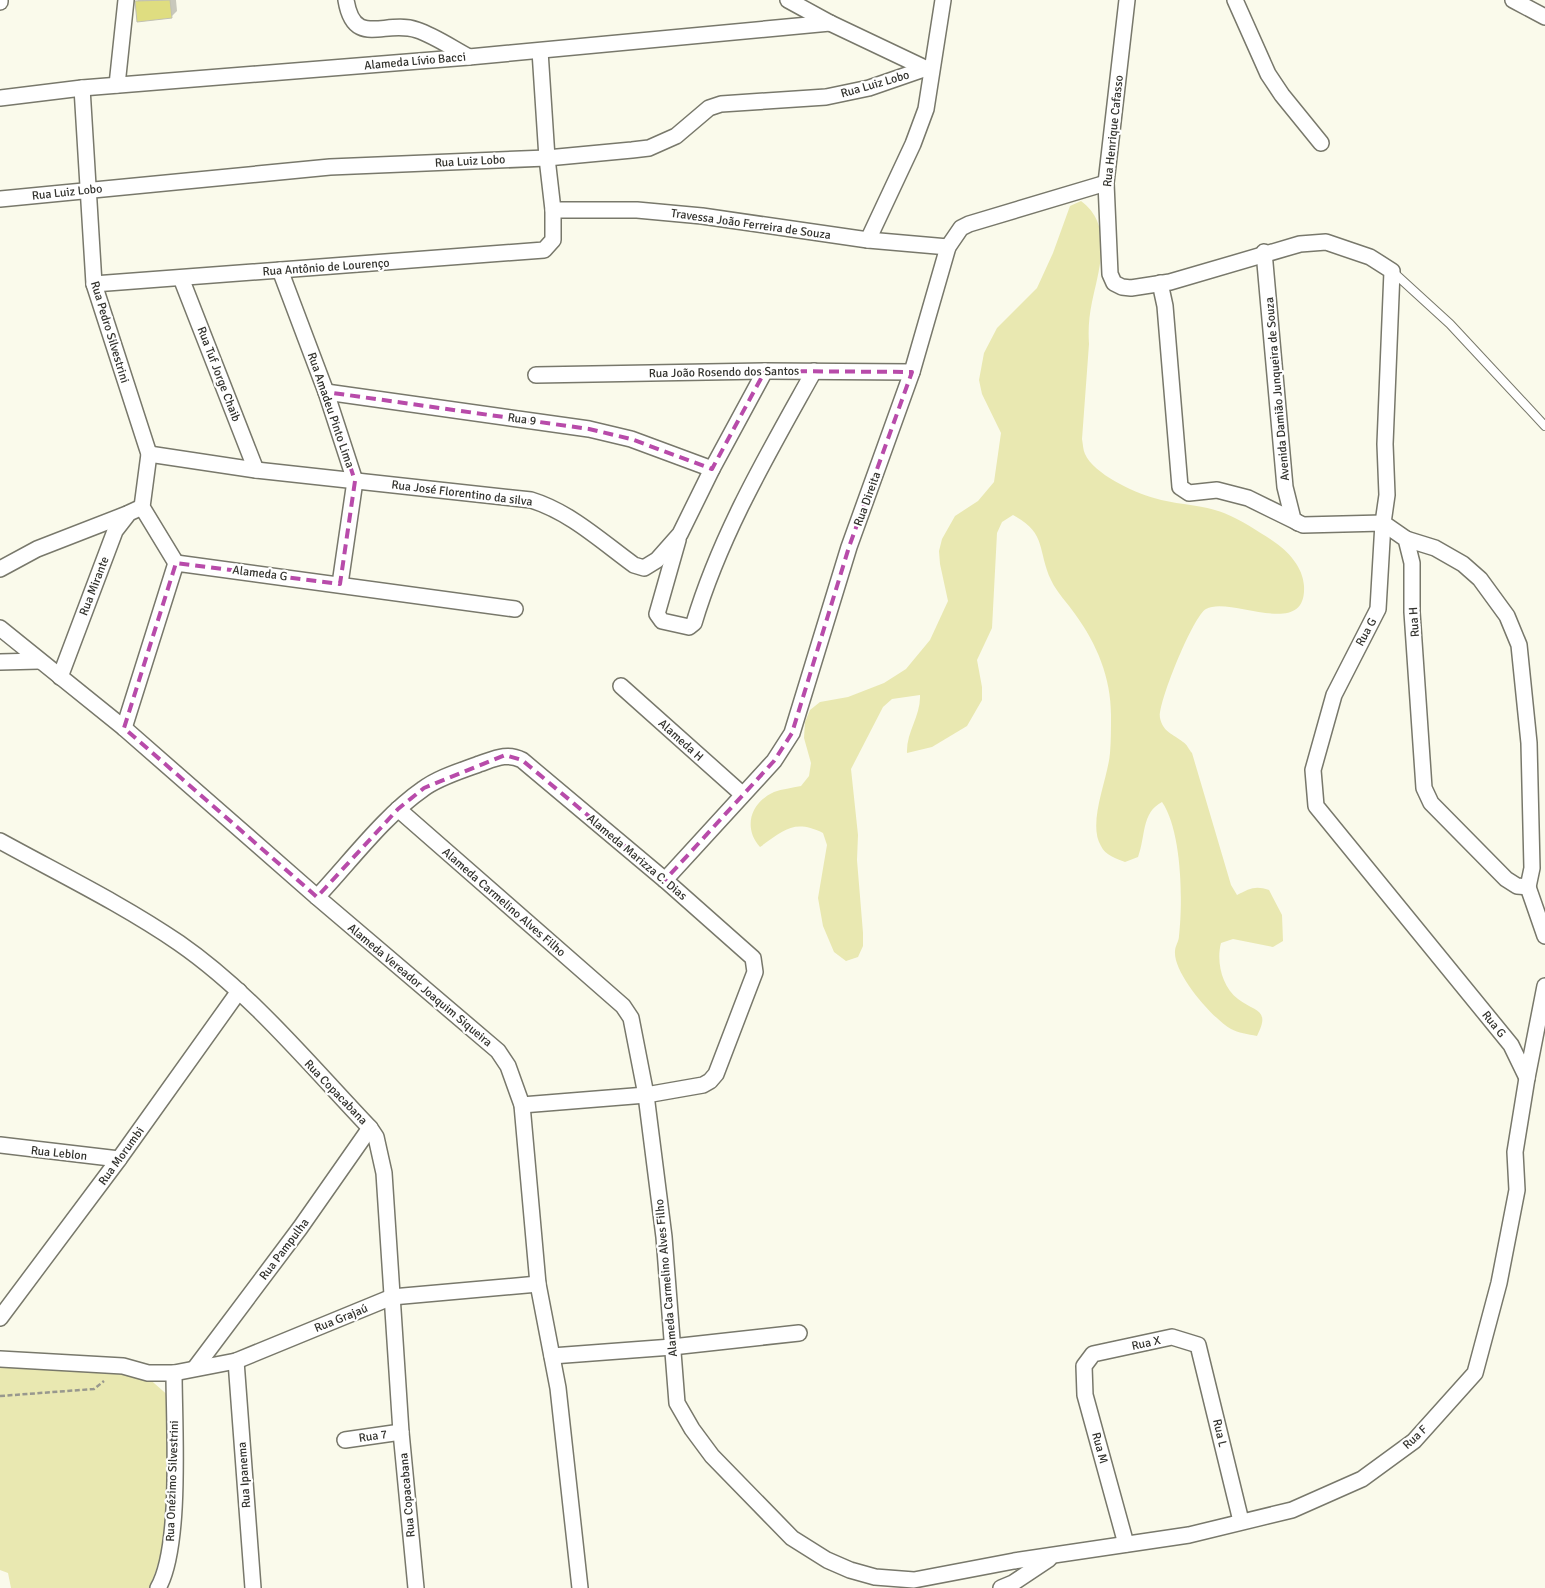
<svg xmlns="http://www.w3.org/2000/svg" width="1545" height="1588" viewBox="0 0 1545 1588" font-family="Signika,sans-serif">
  <rect width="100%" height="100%" fill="#fafaeb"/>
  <g fill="#e9e8b1">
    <path d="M1081,201C1114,225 1099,269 1092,302C1089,316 1088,330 1089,344L1082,439C1083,444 1083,450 1085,454C1094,474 1133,492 1154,498C1176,505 1201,504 1224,513C1241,520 1258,531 1273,541C1288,551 1303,567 1304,586C1307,641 1230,595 1206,609C1193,616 1157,705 1160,718C1163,732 1173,734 1183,742C1187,744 1189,750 1192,753L1231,885L1237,895C1249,889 1255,885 1269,890L1282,915L1283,941L1273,947L1233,939L1221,943C1216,962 1222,987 1238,999C1255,1012 1271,1009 1257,1036C1248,1034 1238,1033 1231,1029C1212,1018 1173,973 1175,951C1175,946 1179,941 1179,936C1183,901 1182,831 1162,802C1141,813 1146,836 1138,857L1125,862C1117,859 1105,855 1101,846C1087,823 1108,779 1110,753C1111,741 1111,728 1111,715C1111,678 1097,644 1075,614C1067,602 1057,593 1051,580C1037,549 1047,533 1013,515L1002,522L997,533L992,628L977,660L982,687V700L967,726L932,747L907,753C906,732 921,716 920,695L892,699L883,707L851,769L858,835L857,860L863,933V946L858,957L846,961L834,952L823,926L818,898L827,845L823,833C794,819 784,830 760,847C743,828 750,803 774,792C782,789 792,788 801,786L809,776L811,763L804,738L805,722L810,710L820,702L848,697L884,683L906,669L930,640L948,601L940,564L939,551L942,539L955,516L978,501L994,482L1001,433L982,394L979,380L984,353L997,328L1037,288L1053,253L1070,206Z"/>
    <path d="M0,1364L124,1371L146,1376L171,1398C171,1462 175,1529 149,1588H11L8,1573L0,1570Z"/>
  </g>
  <path fill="#0003" d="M138,0H176L177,11L172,16L137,2Z"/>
  <path fill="#dfdd80" stroke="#c1c1b3" d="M170,0L172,18L137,22L135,1Z"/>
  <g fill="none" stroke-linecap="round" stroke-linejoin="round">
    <defs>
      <path id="service" d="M1392,271L1450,324L1545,426"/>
      <g id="minor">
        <path d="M346,0C354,49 385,19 417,30C435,36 452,48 469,57"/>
        <path d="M788,0L830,23L929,70"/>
        <path d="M1127,0L1106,183L1110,274L1114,283L1122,287L1131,288L1170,282L1300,244L1326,242L1370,257L1392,271L1385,444L1387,495L1383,523L1406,539L1412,563V612L1424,788L1431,803L1506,879L1517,886L1528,887"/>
        <path d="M1235,0L1268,74L1282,95L1321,143"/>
        <path d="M1513,0L1545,17"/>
        <path d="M0,2V0"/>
        <path d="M117,85L126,0"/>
        <path d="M82,88L94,284L149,454L142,507L176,563"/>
        <path d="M0,98L82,88L469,57L830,23"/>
        <path d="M0,199L330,167L547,158L632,150L649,148L676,136L709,108L721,104L826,97L869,88L924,69"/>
        <path d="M553,210H637L702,216L868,240L948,247"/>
        <path d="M868,240L913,144L926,109L943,0"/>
        <path d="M1264,252L1285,487L1293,519L1298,523"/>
        <path d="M280,270L326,392L355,481L340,584"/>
        <path d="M181,278L256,470"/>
        <path d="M1160,283L1165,306L1180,487L1189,493L1217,490L1248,498L1303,525L1383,523L1378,609L1334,695L1313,770L1316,806L1511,1045L1527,1078"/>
        <path d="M94,284L544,250L553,240V210L547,158L540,51"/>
        <path d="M536,375L765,371L912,372"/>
        <path d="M326,392L589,429L631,439L712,469"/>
        <path d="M149,454L256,470L531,500C570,512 601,541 634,565L644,568L657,560L680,534L712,469L765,371"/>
        <path d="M1406,539L1435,548L1463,564L1480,579L1507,616L1519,645L1529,743L1532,868L1528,887"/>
        <path d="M678,540L657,614L662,621L689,627L694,623C721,533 769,452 814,371"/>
        <path d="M0,569L37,549L127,514"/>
        <path d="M0,628L124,728L317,897L498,1051L508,1066L522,1105L538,1284L558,1388L580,1588"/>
        <path d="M0,662L39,661"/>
        <path d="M60,677L115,531L129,513L142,507"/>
        <path d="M621,686L742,794"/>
        <path d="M124,728L176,563L515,609"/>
        <path d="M398,809L623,1006L631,1018L646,1095L664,1237L677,1403L692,1429L712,1456L792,1538L827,1560L850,1570L875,1577L914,1580L1014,1561L1189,1535L1292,1510L1362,1479L1414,1441L1475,1373L1499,1283L1517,1190L1515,1152L1527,1078L1545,986"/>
        <path d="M0,841C60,874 122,904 179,943C251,993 309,1064 370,1128L376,1137L384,1173L401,1432L416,1588"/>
        <path d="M665,880L774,761L792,733L849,547L912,372L948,247L961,228L969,224L1106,183"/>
        <path d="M1528,887L1545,936"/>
        <path d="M317,897C350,862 384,816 423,789C439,777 461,771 479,764C494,759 507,752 522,760L665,880L753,958L755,972L716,1074L710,1081L703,1085L646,1095L522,1105"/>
        <path d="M0,1145L119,1159"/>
        <path d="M0,1318L119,1159L239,991"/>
        <path d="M552,1356L672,1347L799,1333"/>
        <path d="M0,1359L123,1366L148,1373H174L236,1361L392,1297L538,1284"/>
        <path d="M236,1361L253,1588"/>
        <path d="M195,1368L300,1228L370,1128"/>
        <path d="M345,1440L401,1432"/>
        <path d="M1126,1544L1085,1395L1084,1366L1093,1354L1172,1337L1198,1345L1241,1521"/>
        <path d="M158,1588C182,1547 174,1424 174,1373"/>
        <path d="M1001,1588L1013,1583L1049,1559"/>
      </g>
    </defs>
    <use href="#service" stroke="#78786b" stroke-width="10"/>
    <use href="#minor" stroke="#78786b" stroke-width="18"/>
    <path stroke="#98988e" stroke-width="2.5" stroke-dasharray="5 2.5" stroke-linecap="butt" d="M0,1396L94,1389L104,1381"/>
    <use href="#service" stroke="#fff" stroke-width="8"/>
    <use href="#minor" stroke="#fff" stroke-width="15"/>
  </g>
  <path fill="none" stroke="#b84baa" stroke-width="4" stroke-dasharray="10 6" stroke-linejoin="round" d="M765,371L912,372L849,547L792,733L774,761L665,880L522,760L505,755L424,788L398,809L317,897L124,728L176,563L340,584L355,481L326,392L589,429L631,439L712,469Z"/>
  <g text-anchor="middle" stroke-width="4.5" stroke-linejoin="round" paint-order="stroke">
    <g font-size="12" fill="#33332e" stroke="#fff">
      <text transform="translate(415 61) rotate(-5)" y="4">Alameda Lívio Bacci</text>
      <text transform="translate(875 84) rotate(-16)" y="4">Rua Luiz Lobo</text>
      <text transform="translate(1113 131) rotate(-84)" y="4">Rua Henrique Cafasso</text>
      <text transform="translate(470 161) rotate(-3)" y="4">Rua Luiz Lobo</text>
      <text transform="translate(67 192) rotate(-6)" y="4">Rua Luiz Lobo</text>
      <text transform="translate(751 224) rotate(8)" y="4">Travessa João Ferreira de Souza</text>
      <text transform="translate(326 267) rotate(-4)" y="4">Rua Antônio de Lourenço</text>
      <text transform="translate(110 332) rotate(73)" y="4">Rua Pedro Silvestrini</text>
      <text transform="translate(724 372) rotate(-1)" y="4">Rua João Rosendo dos Santos</text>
      <text transform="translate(219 374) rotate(69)" y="4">Rua Tuf Jorge Chaib</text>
      <text transform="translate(1277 389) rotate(-95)" y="4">Avenida Damião Junqueira de Souza</text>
      <text transform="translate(331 410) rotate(71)" y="4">Rua Amadeu Pinto Lima</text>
      <text transform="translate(522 419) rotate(8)" y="4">Rua 9</text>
      <text transform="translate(462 493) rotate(7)" y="4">Rua José Florentino da silva</text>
      <text transform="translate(867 499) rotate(-70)" y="4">Rua Direita</text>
      <text transform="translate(260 573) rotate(7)" y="4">Alameda G</text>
      <text transform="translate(94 586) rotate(-69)" y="4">Rua Mirante</text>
      <text transform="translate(1414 622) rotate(-94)" y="4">Rua H</text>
      <text transform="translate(1366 632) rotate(-61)" y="4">Rua G</text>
      <text transform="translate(681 740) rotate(42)" y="4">Alameda H</text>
      <text transform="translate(637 857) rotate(40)" y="4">Alameda Marizza C. Dias</text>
      <text transform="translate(504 902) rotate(41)" y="4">Alameda Carmelino Alves Filho</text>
      <text transform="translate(420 985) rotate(40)" y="4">Alameda Vereador Joaquim Siqueira</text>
      <text transform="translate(1494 1024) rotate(51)" y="4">Rua G</text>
      <text transform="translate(336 1092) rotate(46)" y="4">Rua Copacabana</text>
      <text transform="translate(59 1153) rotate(6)" y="4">Rua Leblon</text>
      <text transform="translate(121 1156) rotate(-54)" y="4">Rua Morumbi</text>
      <text transform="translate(284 1249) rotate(-53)" y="4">Rua Pampulha</text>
      <text transform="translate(666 1278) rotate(-95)" y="4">Alameda Carmelino Alves Filho</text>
      <text transform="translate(341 1318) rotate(-22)" y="4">Rua Grajaú</text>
      <text transform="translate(1146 1343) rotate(-12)" y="4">Rua X</text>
      <text transform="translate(1220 1433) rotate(77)" y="4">Rua L</text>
      <text transform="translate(373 1436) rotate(-8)" y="4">Rua 7</text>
      <text transform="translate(1415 1437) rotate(-43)" y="4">Rua F</text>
      <text transform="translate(1100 1448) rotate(75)" y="4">Rua M</text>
      <text transform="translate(244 1475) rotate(-94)" y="4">Rua Ipanema</text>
      <text transform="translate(172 1481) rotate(-88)" y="4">Rua Onézimo Silvestrini</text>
      <text transform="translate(407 1495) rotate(-95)" y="4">Rua Copacabana</text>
    </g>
  </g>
</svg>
